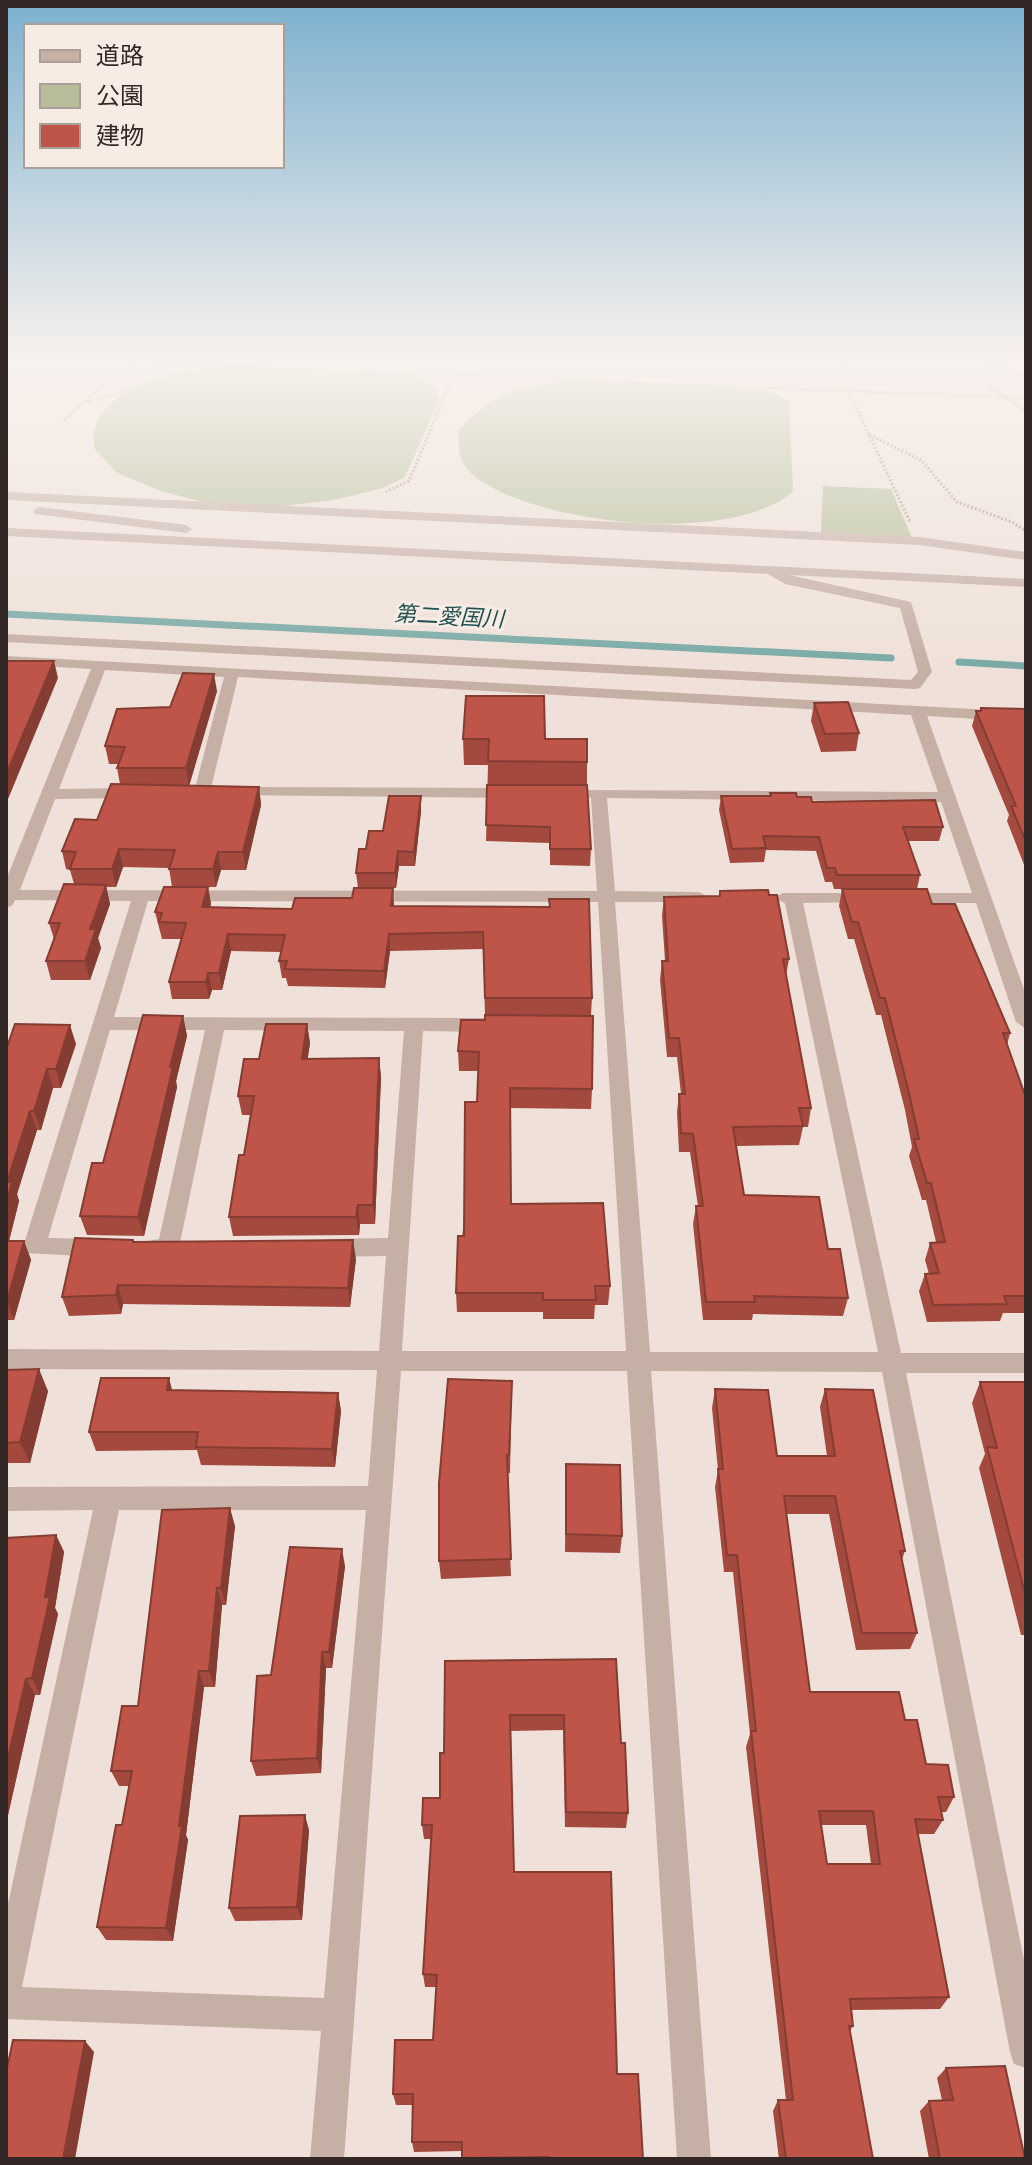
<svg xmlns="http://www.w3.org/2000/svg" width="1032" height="2165" viewBox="0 0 1032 2165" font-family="'Space Grotesk','Noto Sans JP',sans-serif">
  <rect width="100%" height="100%" fill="#efe1d9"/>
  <g fill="#b6bd9a">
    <path d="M228,366L408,374L434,386L439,400L405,477L383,488L334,500L274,507L210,504L158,490L116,472L94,448C94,442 93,435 95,429C105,383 190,369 228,366Z"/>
    <path d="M583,381L748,387L773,393L789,401L793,492C731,543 568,525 499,491C488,485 472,477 465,466C458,455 458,442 459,430C496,389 530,384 583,381Z"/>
    <path d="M823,486L891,489L912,538L821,532Z"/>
  </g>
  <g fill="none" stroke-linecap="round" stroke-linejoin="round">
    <g stroke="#7aaaa6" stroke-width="7">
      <path d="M6,614L891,658"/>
      <path d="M959,662L1026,666"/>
    </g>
    <g stroke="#b29a90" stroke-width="3" stroke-dasharray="2 2" stroke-linecap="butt">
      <path d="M103,362L439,375L450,383L409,481L386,492"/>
      <path d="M840,362L849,392L910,522"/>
      <path d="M439,375L1026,398"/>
      <path d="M988,385L1026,412"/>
      <path d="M88,402L130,390"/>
      <path d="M64,420L113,376L133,364"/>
      <path d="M869,435L921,460L957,502L1012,522L1026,531"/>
    </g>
    <g fill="#c6b0a6" fill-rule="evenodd">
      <path d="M973,362H988L1026,372V378Z"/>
      <path d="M6,492L919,537L1026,552V560L919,545L6,500Z"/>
      <path d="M39,507L186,525L192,529L186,533L35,514L33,511Z"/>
      <path d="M6,528L1026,579V587L789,575L911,602L932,672L920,688L915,689L6,642V634L911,680L918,672L900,608L785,584L768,574L6,536Z"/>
      <path d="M6,656L1026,712V722L927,716L1026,995V1029L1016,1022L976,903H903L894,898L903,893H972L941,802L607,798L615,891L699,892L708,897L699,902H615L650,1352H878L785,903L774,898L783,893H867L876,898L873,902L803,903L901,1353H1026V1373H906L1026,1970V2068L1014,2064L1010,2052L882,1372L651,1371L711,2159H677L627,1371H401L344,2159H310L321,2031L6,2019V1913L93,1510L6,1511V1487L368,1486L377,1370L6,1369V1349L379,1351L386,1256L328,1257L320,1254L317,1248L320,1242L328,1239L388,1238L404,1031L224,1030L179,1248L176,1254C165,1258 153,1258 142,1254L139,1248L142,1242L159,1239L205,1030H110L48,1238L98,1239L106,1242L109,1248L106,1254L98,1257L26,1253L23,1247L131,901L15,900L12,906L6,907V880L91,669L6,664ZM105,670L224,677L194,792L202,797L210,792L238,677L911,715L938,792L582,790V796L591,798L597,891L20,890L55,799L132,798L140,793L132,788L59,789ZM148,901L598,902L626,1351H402L423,1031L487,1032L497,1025L487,1018L114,1017ZM119,1510H366L324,1998L22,1987Z"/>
      <path d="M232,787L512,788L520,793L512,798L226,795L224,792Z"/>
    </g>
  </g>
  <g fill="#a3493e" fill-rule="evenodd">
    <path d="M217,691L189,786L259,787L261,805L246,870H221L216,887H172L169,868L123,867L116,887H106L110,904L98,938L101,948L90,980H51L46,961L54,939L49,923L74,884L70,870L66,869L62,851L97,820L120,784L117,768L118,764H109L105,746L170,707Z"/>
    <path d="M814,703L859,733L856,751L821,752L811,721Z"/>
    <path d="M981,708L1026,709V870L1007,821L1009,815L972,726L976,711H980Z"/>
    <path d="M463,739H545L587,762V785L591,849L590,866L550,865V843L486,841L488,765H464Z"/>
    <path d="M770,793L797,797L812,802L943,827L939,841H908L920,875L917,889L932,904L1010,1033L1007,1045L1026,1098V1313H1003L1000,1321L927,1322L919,1291L925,1274H929L925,1260L930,1243L936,1242L926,1200H922L909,1156L912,1147L905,1110L881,1015H876L854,939H848L839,906L842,889H834L832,882H825L816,851L766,850L764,862L730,863L719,810L721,796H770Z"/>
    <path d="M421,811L415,866H399L396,888H358L356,873L366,849L383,831Z"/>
    <path d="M208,887L211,904L210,907L292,909L394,906L549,907L592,998L591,1015H485L483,949L390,951L385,988L288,986L286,978H282L279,961L281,952L231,951L222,990H212L209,999H172L169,982L181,939H162L155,912Z"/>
    <path d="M720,891L789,959L786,976L811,1108L808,1127H803L799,1145L736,1146L744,1195L828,1249L848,1298L843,1316L753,1314L752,1320H703L693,1224L696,1206H698L690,1152H679L677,1112L679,1094H681L677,1057H667L660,980L662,961H665L662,916L664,897L719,896Z"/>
    <path d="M183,1016L187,1036L176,1081L177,1087L144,1236L87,1235L80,1216L103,1163Z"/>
    <path d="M461,1020L592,1089L591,1109L510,1108L511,1204L610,1286L608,1305H595L594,1319H543V1312H457L456,1293L477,1102L478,1071H459L458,1051Z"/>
    <path d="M307,1024L310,1043L307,1059L379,1058L381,1077L375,1224H360L359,1235L233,1236L229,1217L244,1155L251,1115H242L238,1096L259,1059Z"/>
    <path d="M76,1044L61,1088H53L41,1130H37L17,1194L19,1201L9,1241H24L31,1260L14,1320H6V1050Z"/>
    <path d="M133,1240L134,1242L356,1259L350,1307L123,1304L121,1314L69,1316L62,1297Z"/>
    <path d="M6,1370L48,1391L30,1463H6Z"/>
    <path d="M512,1381L510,1473H507L511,1576L441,1579L439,1561Z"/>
    <path d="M980,1382H1026V1643L1024,1635H1021L979,1468L985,1454L972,1403Z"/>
    <path d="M715,1389L777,1456H827L820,1407L825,1389L905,1551L902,1559L917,1633L910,1649L856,1650L829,1514H786L810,1692L905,1720L926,1764L954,1797L946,1812H941L943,1820L934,1834H918L949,1997L940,2009L852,2010L853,2026L850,2031L873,2159H779L773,2111L778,2100H786L746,1747L750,1734L733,1572H724L715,1487L718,1470L712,1408ZM821,1825H866L871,1864H827Z"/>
    <path d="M173,1391L338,1393L341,1411L335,1467L201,1465L197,1450L96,1451L89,1432Z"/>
    <path d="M566,1464L622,1536L620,1553L565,1552Z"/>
    <path d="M235,1526L226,1605H222L215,1687H204L186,1835L188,1840L173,1941L106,1940L97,1927L122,1825L129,1786H119L111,1771L138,1706Z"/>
    <path d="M56,1535L64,1552L55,1608L58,1614L40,1695H35L6,1824V1538Z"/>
    <path d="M345,1566L332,1668H326L321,1773L256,1776L251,1761L271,1675Z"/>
    <path d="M616,1659L621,1743L628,1813L626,1828L565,1827L563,1730L511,1731L514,1872L617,2074L643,2159H462V2151L414,2152L412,2142L413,2105H396L393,2094L433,2040L436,1987H425L423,1974L431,1839H424L422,1825L440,1798L444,1753L445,1661Z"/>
    <path d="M309,1830L302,1920L235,1921L229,1908Z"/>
    <path d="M946,2068L1025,2159H929L920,2111L929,2101L942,2100L937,2078Z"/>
  </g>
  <g fill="#853c32">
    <path d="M54,661L58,678L6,804V775Z"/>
    <path d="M214,674L217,691L189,786L186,768Z"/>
    <path d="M259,787L261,805L246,870L243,852Z"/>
    <path d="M421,796V811L415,866L414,852Z"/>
    <path d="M119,849L123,867L116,887L112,869Z"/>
    <path d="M398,851L399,866L396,888L395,873Z"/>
    <path d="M218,852L221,870L216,887L213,869Z"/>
    <path d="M106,885L110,904L98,938L101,948L90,980L85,961L90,929Z"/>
    <path d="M208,887L211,904L206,924L202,907Z"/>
    <path d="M393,888L394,905L392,923L391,906Z"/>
    <path d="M228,934L231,951L222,990L219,973Z"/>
    <path d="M389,934L390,951L385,988L384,971Z"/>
    <path d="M208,973L212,990L209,999L206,982Z"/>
    <path d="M183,1016L187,1036L176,1081L177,1087L144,1236L138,1217L170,1067Z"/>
    <path d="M307,1024L310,1043L305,1078L302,1059Z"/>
    <path d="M70,1025L76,1044L61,1088L56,1069Z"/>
    <path d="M379,1058L381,1077L375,1224L373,1205Z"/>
    <path d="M47,1069L53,1088L41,1130L34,1111Z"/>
    <path d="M30,1111L37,1130L17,1194L19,1201L6,1253L7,1182Z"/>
    <path d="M358,1205L360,1224L359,1235L356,1217Z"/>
    <path d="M353,1240L356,1259L350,1307L348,1288Z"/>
    <path d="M24,1241L31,1260L14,1320L7,1301Z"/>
    <path d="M118,1285L123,1304L121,1314L116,1295Z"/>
    <path d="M39,1369L48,1391L30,1463L20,1442Z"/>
    <path d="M169,1378L174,1397L167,1390Z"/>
    <path d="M338,1393L341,1411L335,1467L332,1449Z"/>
    <path d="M230,1508L235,1526L226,1605L221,1588Z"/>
    <path d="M56,1535L64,1552L55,1608L58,1614L40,1695L32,1678Z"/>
    <path d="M342,1549L345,1566L332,1668L329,1652Z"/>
    <path d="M217,1588L222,1605L215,1687L209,1671Z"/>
    <path d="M322,1652L326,1668L321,1773L317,1758Z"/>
    <path d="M199,1671L204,1687L186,1835L188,1840L173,1941L166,1928Z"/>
    <path d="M26,1679L35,1695L6,1824V1767Z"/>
    <path d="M305,1815L309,1830L302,1920L297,1907Z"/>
    <path d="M85,2041L94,2052L75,2159H63Z"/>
  </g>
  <g fill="#be5548" stroke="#853c32" stroke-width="2" fill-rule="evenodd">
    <path d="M6,661H54L6,775Z"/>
    <path d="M183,673L214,674L186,768H117L125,747L105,746L117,709L170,707Z"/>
    <path d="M466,696H544L545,739H587V762L488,761L489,739H463Z"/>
    <path d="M848,702L859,733L825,734L814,703Z"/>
    <path d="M981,708L1026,709V842L1011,806H1016L976,711H981Z"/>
    <path d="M111,784L259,787L243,852H218L213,869H169L175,850L119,849L112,869H70L76,852L62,851L75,819L97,820Z"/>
    <path d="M487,785H587L591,849H550V827L486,825Z"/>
    <path d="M770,793H796L797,797H811L812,802L935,800L943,827H903L920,875H837L835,868H827L819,837L763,836L766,848L732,849L721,796H771Z"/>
    <path d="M389,796H421L414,852L398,851L395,873H356L359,849H366L369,831H383Z"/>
    <path d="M64,884L106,885L90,929H96L85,961H46L60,923H49Z"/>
    <path d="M164,887H208L202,907L292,909L295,898H352L354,888H393L391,906L550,907L549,899H589L592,998H485L483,932L389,934L384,971L285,969L287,961H279L285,935L228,934L219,973H208L206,982H169L186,923L159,922L162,913L155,912Z"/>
    <path d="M842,889H927L932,904H955L1010,1033H1003L1026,1098V1296H1004L1007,1304L933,1305L925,1274L939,1273L930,1243L945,1242L931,1183H927L914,1139H919L909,1093L885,998H880L858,922H852Z"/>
    <path d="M768,890L769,895H777L789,959H783L811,1108H799L803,1126L733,1127L744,1195L819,1197L828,1249H840L848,1298L754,1296L755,1302H706L696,1206H703L693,1134L681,1133L679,1094H685L679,1038H669L662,961H668L664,897L720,896V891Z"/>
    <path d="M143,1015L183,1016L170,1067H173L138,1217L80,1216L92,1163H103Z"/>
    <path d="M485,1015L593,1016L592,1089L510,1088L511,1204L603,1203L610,1286H595L596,1300H543V1293H456L458,1236H464L465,1102H477L479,1052L458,1051L461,1020H485Z"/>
    <path d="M15,1024L70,1025L56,1069H47L34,1111H30L7,1182H12L6,1206V1050Z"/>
    <path d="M266,1024H307L302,1059L379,1058L373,1205H358L356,1217H229L239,1155H244L254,1096H238L244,1059H259Z"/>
    <path d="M75,1238L133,1240V1242L353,1240L348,1288L118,1285L116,1295L62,1297Z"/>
    <path d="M6,1241H24L7,1301H6Z"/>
    <path d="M39,1369L20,1442L6,1443V1370Z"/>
    <path d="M101,1378H169L167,1390L338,1393L332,1449L196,1447L198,1432H89Z"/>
    <path d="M448,1379L512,1381L509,1455H507L511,1559L439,1561V1483Z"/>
    <path d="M980,1382H1026V1598L987,1447L997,1448Z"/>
    <path d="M715,1389L768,1390L777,1456H835L825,1389L873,1390L905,1551H900L917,1633H862L835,1496H784L810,1692H899L905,1720H917L926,1764L948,1765L954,1797H938L943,1820L915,1819L949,1997L850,1999L853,2026H849L873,2159H786L778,2100H793L751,1731H756L737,1555H727L718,1469H723ZM819,1811H873L880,1864H827Z"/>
    <path d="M566,1464L620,1465L622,1536L566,1534Z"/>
    <path d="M230,1508L221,1588H217L209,1671H199L179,1826H182L166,1928L97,1927L116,1825H122L132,1771H111L122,1706H138L162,1510Z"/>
    <path d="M56,1535L45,1597H50L32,1678L26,1679L6,1767V1538Z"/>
    <path d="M290,1547L342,1549L329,1652H322L317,1758L251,1761L257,1676L271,1675Z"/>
    <path d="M616,1659L621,1743H625L628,1813L566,1812L564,1715H510L514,1872H611L617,2074H638L643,2159H549V2157L462,2158V2142H412L413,2094H393L395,2040H433L437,1975L423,1974L432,1825H422L423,1798H440V1753H444L445,1661Z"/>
    <path d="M305,1815L297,1907L229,1908L240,1816Z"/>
    <path d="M13,2040L85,2041L63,2159H6V2073Z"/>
    <path d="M1005,2066L1025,2159H940L929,2101L953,2100L946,2068Z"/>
  </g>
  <linearGradient id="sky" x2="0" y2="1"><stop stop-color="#7cb0ce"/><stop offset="0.54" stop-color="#f8f2ee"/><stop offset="1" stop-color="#f8f2ee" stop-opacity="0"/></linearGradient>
  <rect width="1032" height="665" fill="url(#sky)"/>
  <g text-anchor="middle" stroke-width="6" stroke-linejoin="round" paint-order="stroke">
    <g font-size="22" font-style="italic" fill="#1f514e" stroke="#f7ece4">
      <text transform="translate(449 616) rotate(3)" y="8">第二愛国川</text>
    </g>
  </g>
  <rect width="1032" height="2165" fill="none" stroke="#332826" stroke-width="16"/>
  <rect x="24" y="24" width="260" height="144" fill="#f7ece4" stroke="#a99e98" stroke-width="2"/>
  <rect x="40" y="50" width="40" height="12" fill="#c6b0a6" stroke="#a99e98" stroke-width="2"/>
  <text x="96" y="64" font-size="24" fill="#332826">道路</text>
  <rect x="40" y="84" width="40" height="24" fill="#b6bd9a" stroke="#a99e98" stroke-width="2"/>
  <text x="96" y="104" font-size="24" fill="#332826">公園</text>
  <rect x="40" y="124" width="40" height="24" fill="#be5548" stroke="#a99e98" stroke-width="2"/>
  <text x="96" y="144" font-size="24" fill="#332826">建物</text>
</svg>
